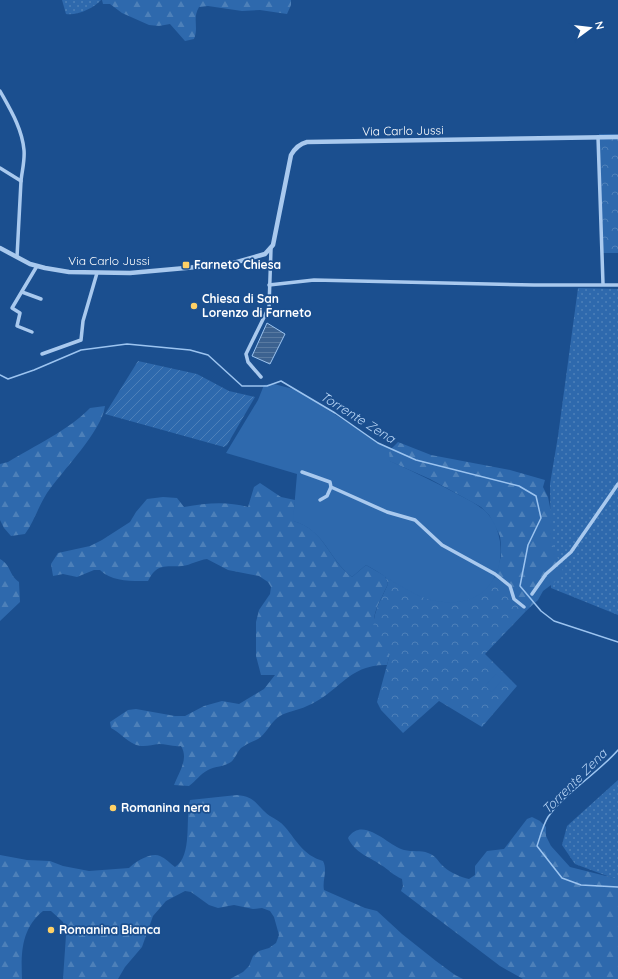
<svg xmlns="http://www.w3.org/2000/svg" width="618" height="979" viewBox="0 0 618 979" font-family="Quicksand,sans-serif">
  <defs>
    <pattern id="grass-dots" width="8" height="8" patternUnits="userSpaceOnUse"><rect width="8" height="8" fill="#2e69ad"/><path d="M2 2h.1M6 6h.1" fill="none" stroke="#4d80b9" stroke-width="1.8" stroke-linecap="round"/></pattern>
    <pattern id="forest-firs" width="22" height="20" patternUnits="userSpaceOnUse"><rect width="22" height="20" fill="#2e69ad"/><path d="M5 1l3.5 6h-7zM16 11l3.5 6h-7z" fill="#4d80b9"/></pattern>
    <pattern id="park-crowns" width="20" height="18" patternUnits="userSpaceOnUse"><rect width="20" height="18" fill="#2e69ad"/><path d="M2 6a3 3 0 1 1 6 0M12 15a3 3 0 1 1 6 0" fill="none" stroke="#4d80b9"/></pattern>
    <pattern id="garden-furrows" width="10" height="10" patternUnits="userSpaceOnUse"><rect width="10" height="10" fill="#2e69ad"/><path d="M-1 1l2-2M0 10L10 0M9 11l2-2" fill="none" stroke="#4d80b9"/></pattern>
    <pattern id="water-rules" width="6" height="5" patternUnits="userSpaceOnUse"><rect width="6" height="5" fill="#3c6290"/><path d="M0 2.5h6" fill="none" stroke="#597aa1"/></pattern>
  </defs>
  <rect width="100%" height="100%" fill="#1b4f8f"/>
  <g fill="url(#grass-dots)">
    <path d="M62,0H101C94,8 77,16 66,14Z"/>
    <path d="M578,288L618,289V615L551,588L550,484L558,436Z"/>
    <path d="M618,780V880L575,864L562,845L567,826Z"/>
  </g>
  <g fill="url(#forest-firs)">
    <path d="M102,0H291V5L287,14L260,10L242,11L208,6L199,7C192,19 199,27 194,39L185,41L170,24L159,26L149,25L122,13L110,4H103Z"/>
    <path d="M105,406C102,431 62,471 47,493C38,507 34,522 25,534L11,536L4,528L0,520V464L8,462C34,446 69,430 90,408Z"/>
    <path d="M398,442L431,455L510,470L545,480L543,487L548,497L551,512V542L563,571L559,579L543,591L538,600L526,611L518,603L514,591L495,577L501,556V545L500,536L489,515L481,507L430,479L389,461V451Z"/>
    <path d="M260,483L281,497L295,500L294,521C326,531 327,558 352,577L366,565L385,576L388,584C372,618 366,622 390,654L387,665C348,664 339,693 307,706C297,711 285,711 276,719C269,725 266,734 258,739C252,742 246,744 241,748C237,752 235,759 231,762C224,767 215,766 208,770C200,774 196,781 189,786L174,785C179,772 189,759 181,746C173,747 166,744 159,744C151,745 142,748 134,744C127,741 119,732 111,728L110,722L128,710L136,709L175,716H185L204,706L222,701L239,704L264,689L275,675H261L256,656V622L259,610L270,594L271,587L268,582L259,576L228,570L207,559C198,560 191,565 182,566C165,567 157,563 148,581C131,581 112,582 100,570H94L77,577L63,574L53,576L51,564L58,553L90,546L102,540L130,522L136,512L147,499L163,497L177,498L184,507C207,503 226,501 248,507L254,487Z"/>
    <path d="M0,559C12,566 8,574 19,582L20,602L0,621Z"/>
    <path d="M237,795C257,797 256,806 270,816C275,819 281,822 285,827C297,841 303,855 323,861C328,871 322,880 324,890L365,908L377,911L402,934L436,961L455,975L463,979H230L243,972L249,966L253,956L259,951L269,948L276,943L279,935L274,917L270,911L262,908L253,909L234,905L218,908L209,905L191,892L185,891L166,901L153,916L142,947L125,967L118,979H63L66,935L63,922L51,911H43C21,929 21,953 22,979H0V855L27,860L50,861L63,866L89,871L129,868C135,862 151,852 160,856C165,858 170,863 175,867C193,856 185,817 190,800Z"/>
    <path d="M532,817L540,821L546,827V836L551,846L570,867L618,879V979H523L500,966L401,891L403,886L402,879C393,875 389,870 381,865C368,856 355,853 348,838C363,815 388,846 404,850C412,852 421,850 428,853C437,856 438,862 444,867C451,873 461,877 469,879L475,875V866L487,851L504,849L527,819Z"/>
  </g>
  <g fill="url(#park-crowns)">
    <path d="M599,134H618V253H603L599,206Z"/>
    <path d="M385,576C426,599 459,620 495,577L515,591L518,603L526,611L485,654L517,686L482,727L439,701L403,733L381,710L377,702L390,654C386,649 381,645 378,640C366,623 381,600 388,584Z"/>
  </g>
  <path fill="url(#garden-furrows)" d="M138,361L197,374L229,391L255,397L227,445L224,447L105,414Z"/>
  <g fill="#2e69ad">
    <path d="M274,384L297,390L381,444L392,449L389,452L390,461C414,472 437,483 461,496C470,501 481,506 488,514C509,539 504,584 473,598C462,603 448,603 436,601C417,599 384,575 366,565L352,577C328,559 326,531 293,521L297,474L226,453L258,400L264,385Z"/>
    <path d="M496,674L502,680L492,692L485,686Z"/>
  </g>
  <path fill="url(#water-rules)" stroke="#9cc4f0" d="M267,323L285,334L270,364L252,356Z"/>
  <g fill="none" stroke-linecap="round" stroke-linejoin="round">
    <g stroke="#9cc4f0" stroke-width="1.5">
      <path d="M0,375L8,379L34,370L81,350L127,344L190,350L208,355L242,386H267L281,381L335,413L378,443L416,460L519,486L536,496L541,518L528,545L520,586L541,611L554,621L618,642"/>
      <path d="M618,750C597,774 567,791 548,817C543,825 540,837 537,846L562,878L581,885L618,887"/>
    </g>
    <g stroke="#a9c9ee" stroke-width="3.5">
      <path d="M0,91C10,109 22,128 24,150C25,160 22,171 21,181"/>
      <path d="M598,137L603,284"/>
      <path d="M0,168L21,181L17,257"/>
      <path d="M269,285L314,280L534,285H618"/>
      <path d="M22,292L41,299"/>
      <path d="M32,332L17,326L20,313L12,308L37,266"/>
      <path d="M42,354L81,340L83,321L97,273"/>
      <path d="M261,377L248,362L246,354L269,307L271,249"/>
      <path d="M302,472L330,482L331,487L387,512L415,520L442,545L495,574L510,586L514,599L524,607"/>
      <path d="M320,500L327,496L331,487"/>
      <path d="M532,594L546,574L571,552L618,484"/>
    </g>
    <path stroke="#a9c9ee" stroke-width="4.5" d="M0,248L30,264L45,268L69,272L130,273L230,264L265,254L273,245L291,155C295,148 299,144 307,142L618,137"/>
  </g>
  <g fill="#ffd166" stroke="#1b4f8f" stroke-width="1.5">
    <rect x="182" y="261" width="8" height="8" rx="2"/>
    <circle cx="194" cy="306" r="4"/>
    <circle cx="113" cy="808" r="4"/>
    <circle cx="51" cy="930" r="4"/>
  </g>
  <g text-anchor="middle" stroke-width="3.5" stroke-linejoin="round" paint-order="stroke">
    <g font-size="12" fill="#fff" stroke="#1b4f8f">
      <text transform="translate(403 131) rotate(-1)" y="4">Via Carlo Jussi</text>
      <text x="109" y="265">Via Carlo Jussi</text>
    </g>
    <g font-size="12" font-weight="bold" fill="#fff" stroke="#1b4f8f" text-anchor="start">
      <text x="194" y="269">Farneto Chiesa</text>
      <text x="202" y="303">Chiesa di San<tspan x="202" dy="14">Lorenzo di Farneto</tspan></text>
      <text x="121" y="812">Romanina nera</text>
      <text x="59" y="934">Romanina Bianca</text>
    </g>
    <g font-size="13" font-style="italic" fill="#b5d3f5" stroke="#1b4f8f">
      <text transform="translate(358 417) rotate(32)" y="5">Torrente Zena</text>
      <text transform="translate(574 781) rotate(-45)" y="5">Torrente Zena</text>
    </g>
  </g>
  <g transform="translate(590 28) rotate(75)" stroke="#1b4f8f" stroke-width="3" paint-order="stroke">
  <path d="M0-3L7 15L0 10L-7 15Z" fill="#ffffff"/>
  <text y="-6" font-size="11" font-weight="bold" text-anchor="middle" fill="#ffffff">N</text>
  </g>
</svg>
